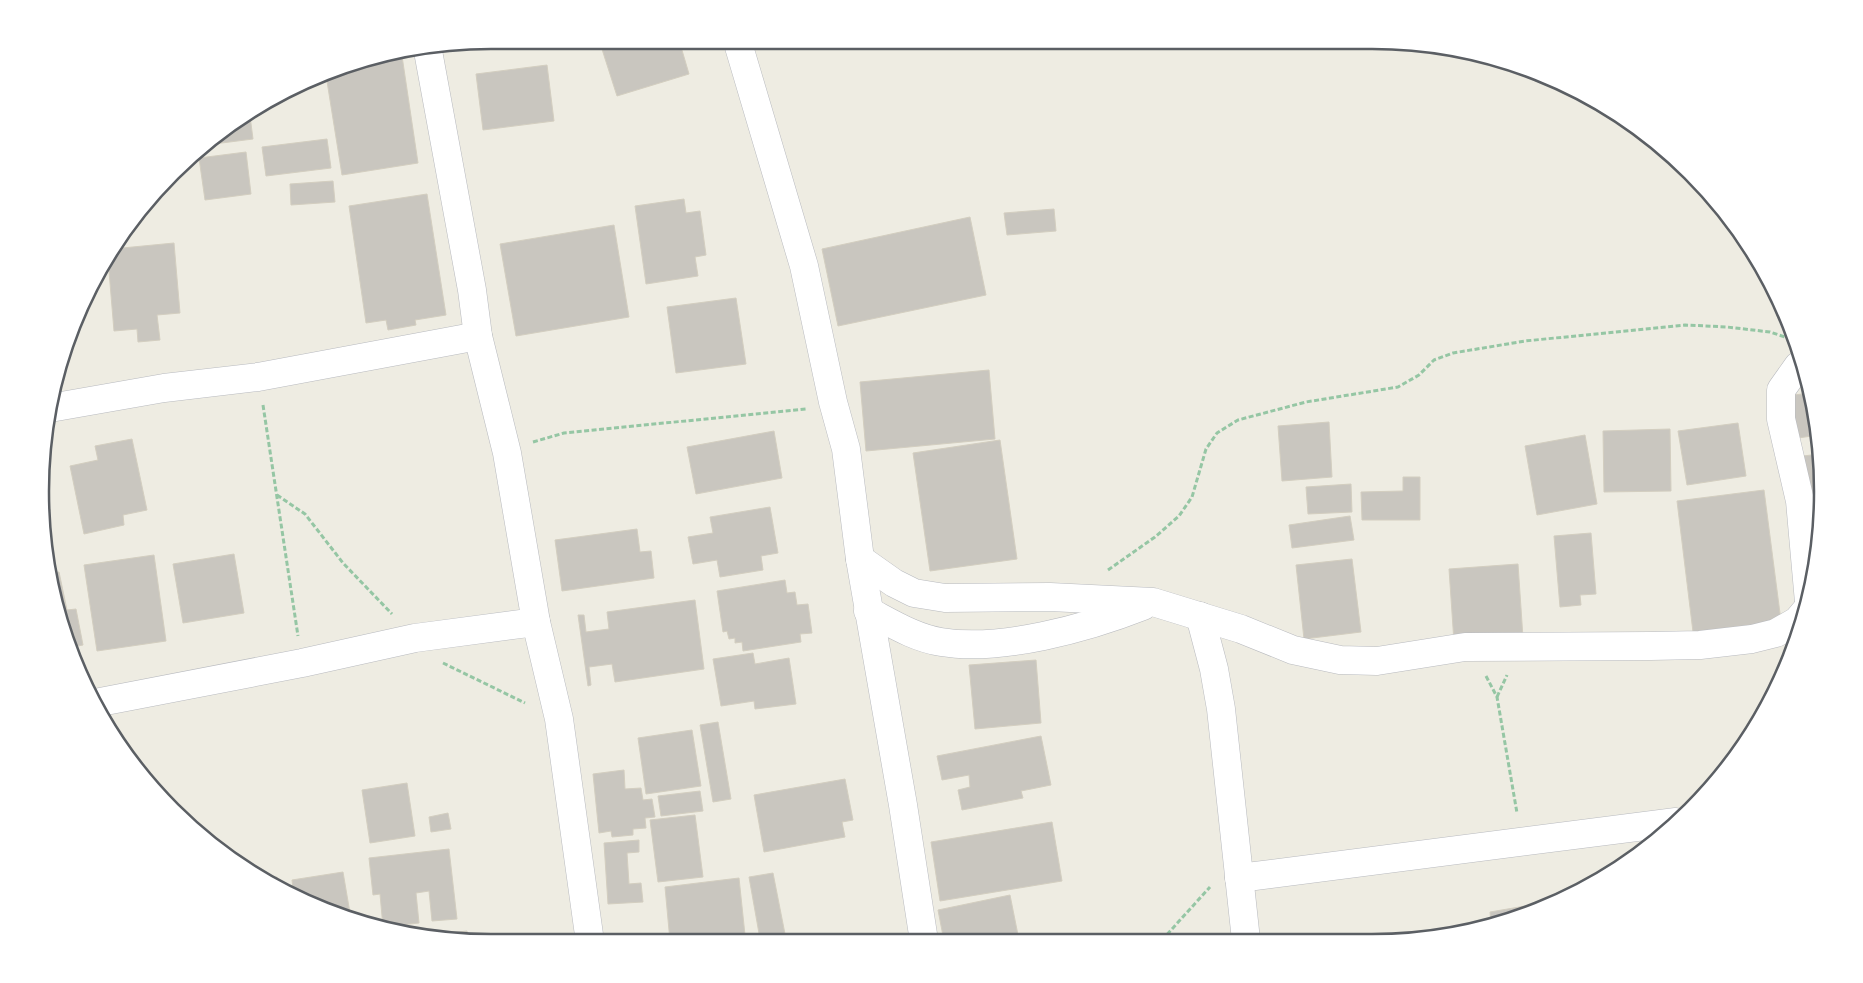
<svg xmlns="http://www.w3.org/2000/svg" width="1863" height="983" viewBox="0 0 1863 983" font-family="Poppins,sans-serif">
  <rect width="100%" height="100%" fill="#eeece2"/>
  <g fill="#c9c6bf" stroke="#d3cec0">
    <path d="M620,40H679L689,74L617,96L601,46Z"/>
    <path d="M402,56L418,163L342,175L326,75L344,65Z"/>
    <path d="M547,65L554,121L483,130L476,74Z"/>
    <path d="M250,116L253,139L206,145L216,133Z"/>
    <path d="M327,139L331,168L266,176L262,147Z"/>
    <path d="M246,152L251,194L205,200L199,158Z"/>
    <path d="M333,181L335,202L291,205L290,184Z"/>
    <path d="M427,194L446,315L415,320L416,325L388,330L386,320L366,323L349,206Z"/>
    <path d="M684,199L686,213L700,211L706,255L695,257L698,276L646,284L635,206Z"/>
    <path d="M1054,209L1056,231L1007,235L1004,213Z"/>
    <path d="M970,217L986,295L838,326L822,249Z"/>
    <path d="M614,225L629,317L516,336L500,244Z"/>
    <path d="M174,243L180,313L157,315L160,340L138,342L137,329L114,331L108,259L112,249Z"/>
    <path d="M736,298L746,364L676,373L667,307Z"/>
    <path d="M989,370L995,439L866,451L860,382Z"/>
    <path d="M1810,393L1819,435L1791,439L1786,396Z"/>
    <path d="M1329,422L1332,477L1282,481L1278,426Z"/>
    <path d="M1738,423L1746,476L1687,485L1678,431Z"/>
    <path d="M1670,429L1671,491L1604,492L1603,431Z"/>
    <path d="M774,431L782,478L696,494L687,447Z"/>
    <path d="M1585,435L1597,504L1537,515L1525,446Z"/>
    <path d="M132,439L147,510L123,515L124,525L84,534L70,466L98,460L95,446Z"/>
    <path d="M1000,440L1017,559L930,571L913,453Z"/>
    <path d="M1820,454L1821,499L1808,501L1803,456Z"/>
    <path d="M41,460L50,511L43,513L41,462Z"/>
    <path d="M1403,477H1420V520H1362L1361,492L1403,491Z"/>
    <path d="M1351,484L1352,512L1308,514L1306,487Z"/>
    <path d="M1764,490L1781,621L1693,632L1677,501Z"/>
    <path d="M770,507L778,553L761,556L763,570L720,577L717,560L693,564L688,537L713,533L710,517Z"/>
    <path d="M1350,516L1354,540L1292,548L1289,525Z"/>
    <path d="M637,529L640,552L651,551L654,578L562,591L555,540Z"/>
    <path d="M1591,533L1596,594L1580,595L1581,605L1560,607L1554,536Z"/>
    <path d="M234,554L244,613L183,623L173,564Z"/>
    <path d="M154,555L166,641L97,651L84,565Z"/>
    <path d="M1352,559L1361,632L1304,639L1296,565Z"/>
    <path d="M1518,564L1523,638L1454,642L1449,569Z"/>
    <path d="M59,572L67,610L76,609L83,645L73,647L51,573Z"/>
    <path d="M785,580L787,593L795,592L797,605L808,604L812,633L800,634L801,642L743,651L742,642L735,643V638L729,639L727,631L723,632L717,591Z"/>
    <path d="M695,600L704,669L615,682L612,664L589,667L591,685L588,686L578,615H584L586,632L609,629L607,612Z"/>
    <path d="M753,653L755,664L789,658L796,704L755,709L754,701L721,706L713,659Z"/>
    <path d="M1036,660L1041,723L975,729L969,665Z"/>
    <path d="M718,722L731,799L713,802L700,725Z"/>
    <path d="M692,730L701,786L646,794L638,738Z"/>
    <path d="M1041,736L1051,785L1021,791L1023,798L962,810L958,790L970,787L969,775L942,780L937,756Z"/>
    <path d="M624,770L625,789L641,788L643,800L652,799L655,817L645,818L646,828L633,829V835L612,837L611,831L599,833L593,774Z"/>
    <path d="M845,779L853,820L842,822L845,837L764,852L754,795Z"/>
    <path d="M407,783L415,836L370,843L362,790Z"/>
    <path d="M700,791L703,811L661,816L658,796Z"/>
    <path d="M448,813L451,829L431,832L429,817Z"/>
    <path d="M695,815L703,877L658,882L650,820Z"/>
    <path d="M1052,822L1062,881L940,901L931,842Z"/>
    <path d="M639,840V852L627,853L629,884L641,883L643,902L608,904L604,843Z"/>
    <path d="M449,849L457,919L432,921L429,891L416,893L419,923L383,927L380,894L373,895L369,858Z"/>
    <path d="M343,872L351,919L294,897L292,880Z"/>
    <path d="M773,873L785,934L760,939L749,877Z"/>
    <path d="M277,877L278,887L267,879Z"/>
    <path d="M739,878L745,935L670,941L665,887Z"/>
    <path d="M1010,895L1019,940L944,941L938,910Z"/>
    <path d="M1537,904L1539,910L1491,923L1490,912Z"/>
    <path d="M467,931L469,942L425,936Z"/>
  </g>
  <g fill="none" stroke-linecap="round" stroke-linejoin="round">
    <defs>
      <g id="minor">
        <path d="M737,40L804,266L833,402L846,449L860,559L903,805L924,941"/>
        <path d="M428,51L472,290L478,336L507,453L536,622L559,719L590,942"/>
        <path d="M1803,363L1798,366L1781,390V419L1800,501L1809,602"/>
        <path d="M50,408L164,388L258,377L478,336"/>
        <path d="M860,559L894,583L914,593L945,598L1050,597L1153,602L1241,629L1293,650L1340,660L1377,661L1465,647L1651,646L1700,645L1752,639L1776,633L1797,621L1808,608"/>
        <path d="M868,611C891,623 915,638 941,642C1001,652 1087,628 1143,606"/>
        <path d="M1200,616L1214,669L1221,709L1246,940"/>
        <path d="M95,703L302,663L415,638L536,622"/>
        <path d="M1239,878L1676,822"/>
      </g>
    </defs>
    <use href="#minor" stroke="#b8babf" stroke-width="29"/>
    <g stroke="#95c6a4" stroke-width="3" stroke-dasharray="5 2.5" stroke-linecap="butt">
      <path d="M263,405L298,636"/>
      <path d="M533,442L564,433L806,409"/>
      <path d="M277,495L305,514L343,563L392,614"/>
      <path d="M1108,570L1155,537L1179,516L1192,497L1206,449L1217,433L1238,420L1306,402L1398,387L1419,375L1434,360L1453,353L1525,341L1685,325L1727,327L1770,332L1788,338"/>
      <path d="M443,663L525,703"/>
      <path d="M1486,676L1497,697L1517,813"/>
      <path d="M1497,697L1507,675"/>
      <path d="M1162,940L1210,887"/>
    </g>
    <use href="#minor" stroke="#fff" stroke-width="28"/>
  </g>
  <path d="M0 0H1863V983H0ZM491 49H1372A442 442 0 0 1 1814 491V492A442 442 0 0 1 1372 934H491A442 442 0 0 1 49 492V491A442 442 0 0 1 491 49Z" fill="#fff" fill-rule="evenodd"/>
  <path fill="none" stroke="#5b5f64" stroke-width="2.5" d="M491 49H1372A442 442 0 0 1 1814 491V492A442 442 0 0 1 1372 934H491A442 442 0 0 1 49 492V491A442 442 0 0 1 491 49Z"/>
</svg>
